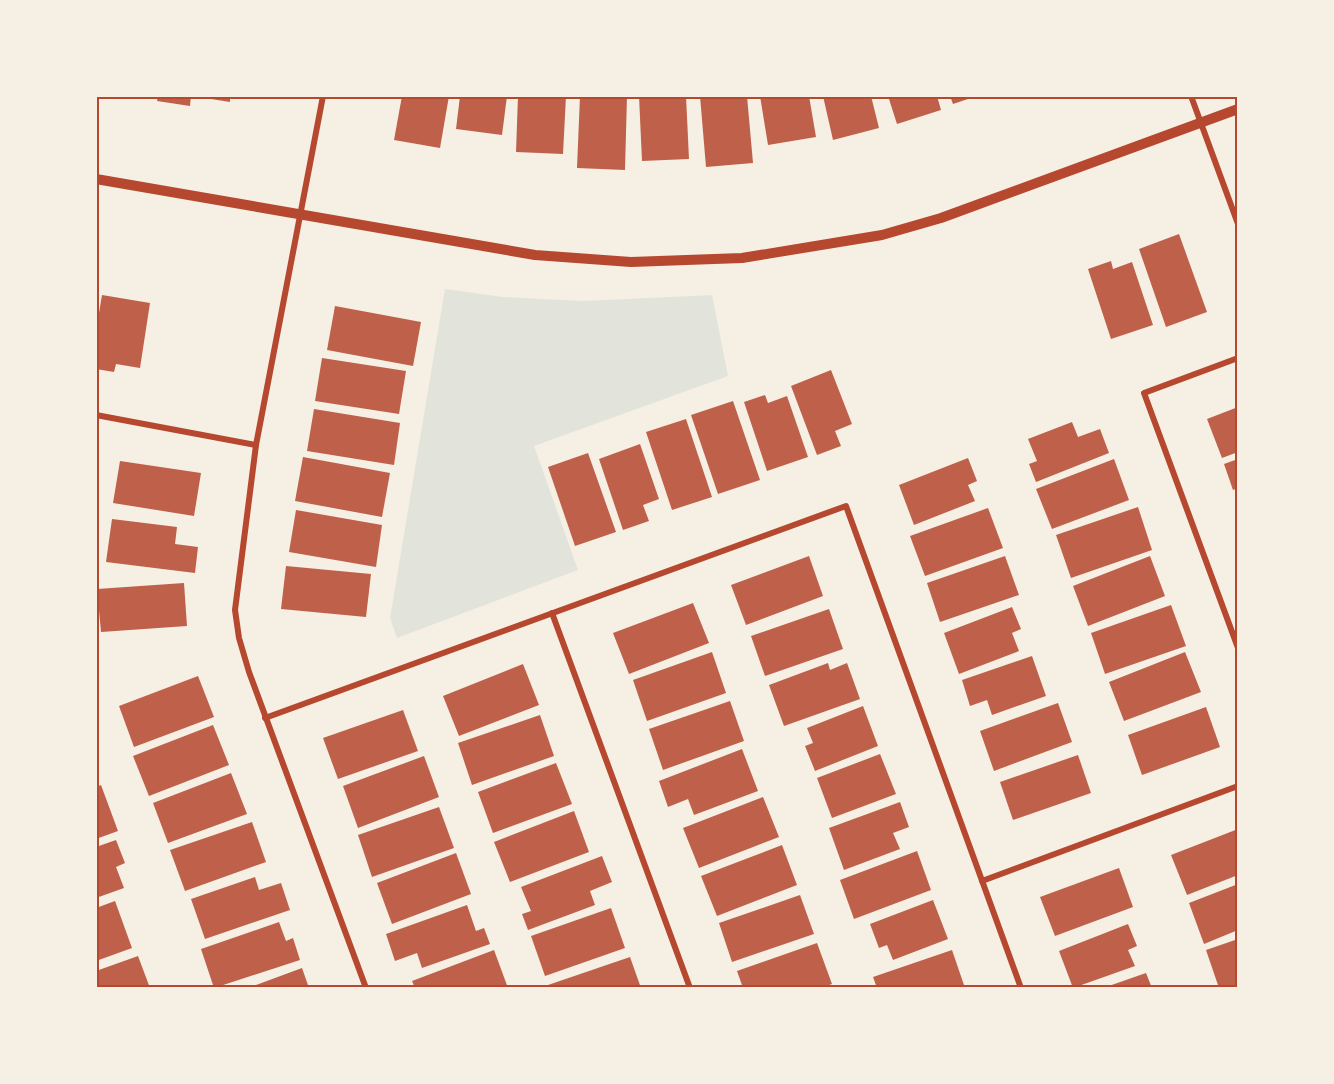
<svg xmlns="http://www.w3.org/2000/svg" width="1334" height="1084" viewBox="0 0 1334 1084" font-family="Karla,sans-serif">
  <rect width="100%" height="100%" fill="#f6efe4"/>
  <path fill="#e2e4dc" d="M445,289L503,297L583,301L712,295L728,376L534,446L578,570L397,638L390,618Z"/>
  <g fill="#bf614a">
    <path d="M158,96H191L190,106L157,101Z"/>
    <path d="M212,96H230V102L211,99Z"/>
    <path d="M402,96H449L440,148L394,140Z"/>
    <path d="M460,96H507L502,135L456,129Z"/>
    <path d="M518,96H566L563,154L516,152Z"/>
    <path d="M580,96H627L625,170L577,168Z"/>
    <path d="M639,96H686L689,159L642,161Z"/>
    <path d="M700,96H747L753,163L706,167Z"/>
    <path d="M760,96H809L816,137L768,145Z"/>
    <path d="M823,96H871L879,128L833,140Z"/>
    <path d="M888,96H937L941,110L897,124Z"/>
    <path d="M950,96H977L953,104Z"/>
    <path d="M1179,234L1207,312L1166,327L1139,249Z"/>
    <path d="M1111,261L1113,269L1132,262L1153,325L1111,339L1088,269Z"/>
    <path d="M102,295L150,303L140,368L116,364L114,372L96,369V331Z"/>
    <path d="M335,306L421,322L413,366L327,350Z"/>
    <path d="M322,358L406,371L399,414L315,401Z"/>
    <path d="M831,370L852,424L835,431L841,446L817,455L791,386Z"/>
    <path d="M765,395L768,403L787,396L808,457L767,471L744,402Z"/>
    <path d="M733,401L760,480L718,494L691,415Z"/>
    <path d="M1238,407V452L1222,458L1207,419Z"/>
    <path d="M314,409L400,423L394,465L307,451Z"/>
    <path d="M686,419L712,497L672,510L646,432Z"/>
    <path d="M1072,422L1078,437L1100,429L1109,453L1036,482L1029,464L1037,461L1028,439Z"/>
    <path d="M640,444L659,499L643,505L649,521L623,530L599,459Z"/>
    <path d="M588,453L616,532L575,546L548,467Z"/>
    <path d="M303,457L390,473L382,517L295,501Z"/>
    <path d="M968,458L977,481L968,485L975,501L914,525L899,485Z"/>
    <path d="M1114,459L1129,500L1052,529L1036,489Z"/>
    <path d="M1238,459V488L1233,490L1224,464Z"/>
    <path d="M120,461L201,473L194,516L113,503Z"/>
    <path d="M1138,507L1152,550L1071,578L1056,535Z"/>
    <path d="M988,508L1003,548L925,576L910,536Z"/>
    <path d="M296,510L382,525L376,567L289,552Z"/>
    <path d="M112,519L177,527L175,544L198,547L195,573L106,562Z"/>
    <path d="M809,556L823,596L746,625L731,585Z"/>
    <path d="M1005,556L1019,595L940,622L927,583Z"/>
    <path d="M1150,556L1165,596L1088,626L1073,586Z"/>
    <path d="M286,566L371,574L366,617L281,609Z"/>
    <path d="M184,583L187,626L101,632L97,589Z"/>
    <path d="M693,603L709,643L629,674L613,633Z"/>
    <path d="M1171,605L1186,646L1105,674L1091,633Z"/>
    <path d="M1012,607L1021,629L1012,633L1019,651L959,674L944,633Z"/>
    <path d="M829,609L843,649L765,676L751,636Z"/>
    <path d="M712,652L726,693L647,721L633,680Z"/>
    <path d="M1185,652L1201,692L1124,721L1109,682Z"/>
    <path d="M1032,656L1046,696L992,715L987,700L970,706L962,680Z"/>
    <path d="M828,663L830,670L847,663L860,699L784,726L769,685Z"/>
    <path d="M523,664L539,705L459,736L443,696Z"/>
    <path d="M198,676L214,717L134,747L119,706Z"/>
    <path d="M730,701L744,741L663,770L649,729Z"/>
    <path d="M1058,703L1072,742L994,771L980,731Z"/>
    <path d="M863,706L878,746L815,771L805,746L813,743L807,728Z"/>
    <path d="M1206,707L1220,747L1142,775L1128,735Z"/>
    <path d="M403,710L418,751L338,779L323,738Z"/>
    <path d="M540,715L554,756L472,785L458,743Z"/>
    <path d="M213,725L229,765L149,796L133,756Z"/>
    <path d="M742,749L758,791L694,815L688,799L668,807L659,781Z"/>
    <path d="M880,754L896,794L832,818L817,778Z"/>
    <path d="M1078,755L1091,793L1013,820L1000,782Z"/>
    <path d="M424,756L439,797L358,828L343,786Z"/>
    <path d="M556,763L572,804L493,833L478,792Z"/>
    <path d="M231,773L247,814L168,843L153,803Z"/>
    <path d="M101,785L118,831L96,839V787Z"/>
    <path d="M763,797L779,837L699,868L683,828Z"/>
    <path d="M900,802L909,827L893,833L900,849L844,870L829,828Z"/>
    <path d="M439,807L454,848L372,877L358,835Z"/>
    <path d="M574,811L589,852L510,882L494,842Z"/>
    <path d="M252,822L266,862L185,891L170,850Z"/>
    <path d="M1238,829V875L1187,895L1171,855Z"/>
    <path d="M116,840L125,863L116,867L124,888L96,898V847Z"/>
    <path d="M782,845L797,885L717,916L701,876Z"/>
    <path d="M917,851L931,890L854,919L840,880Z"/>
    <path d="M456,853L471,894L392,924L377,883Z"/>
    <path d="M602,856L612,882L590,891L595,905L528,930L522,914L531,911L521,887Z"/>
    <path d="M1119,868L1133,907L1055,936L1040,897Z"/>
    <path d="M255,877L259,890L281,883L290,910L205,939L191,899Z"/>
    <path d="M1238,884V930L1204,944L1189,903Z"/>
    <path d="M800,895L814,934L732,962L719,923Z"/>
    <path d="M933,900L948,939L893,960L887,945L879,948L870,924Z"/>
    <path d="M115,901L132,948L96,961V908Z"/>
    <path d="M467,905L476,931L484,928L490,944L422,968L417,953L395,961L386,934Z"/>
    <path d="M611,908L625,948L545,976L531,936Z"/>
    <path d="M279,922L286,941L293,938L300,960L214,988L201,949Z"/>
    <path d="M1128,924L1137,946L1128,950L1135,966L1073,988L1059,951Z"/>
    <path d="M1238,939V985L1219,988L1206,950Z"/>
    <path d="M817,943L832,984L821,988H743L737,971Z"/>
    <path d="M494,950L508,988H415L412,981Z"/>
    <path d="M952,950L965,988H877L873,977Z"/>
    <path d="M138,956L150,988H96V971Z"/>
    <path d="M630,957L641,988H549L548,985Z"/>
    <path d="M302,968L309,988H248Z"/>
    <path d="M1146,973L1152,988H1103Z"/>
  </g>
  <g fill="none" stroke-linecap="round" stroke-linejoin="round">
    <g stroke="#b5482f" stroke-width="6">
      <path d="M323,96L256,445L235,610L239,638L249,672L366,988"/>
      <path d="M1191,96L1238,224"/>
      <path d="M1238,358L1144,393L1238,648"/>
      <path d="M96,415L256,445"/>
      <path d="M552,613L690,988"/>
      <path d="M265,718L846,506L1021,988"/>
      <path d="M982,881L1238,786"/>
    </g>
    <path stroke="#b5482f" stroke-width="10" d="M96,179L535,255L631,262L742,258L882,235L941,218L1238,109"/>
  </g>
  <rect width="1334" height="1084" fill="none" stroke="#f6efe4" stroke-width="195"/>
  <rect x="98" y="98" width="1138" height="888" fill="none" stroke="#b5482f" stroke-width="2"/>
</svg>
